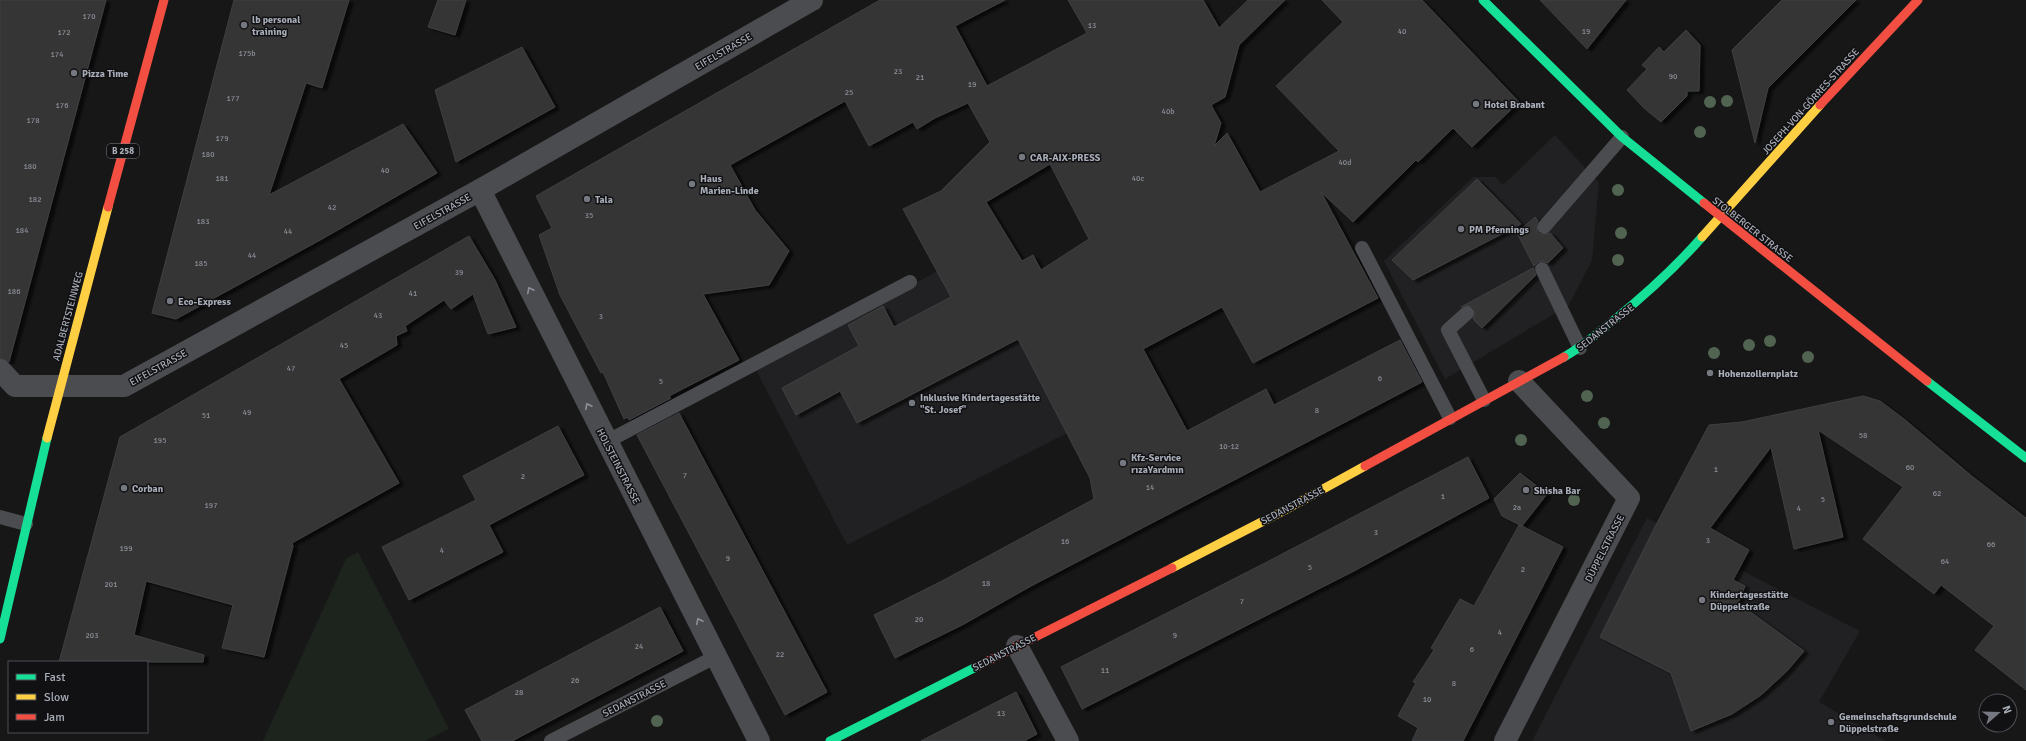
<svg xmlns="http://www.w3.org/2000/svg" width="2026" height="741" viewBox="0 0 2026 741" font-family="Signika,sans-serif">
  <defs>
    <filter id="shadow"><feDropShadow dx="4.5" dy="2.5" stdDeviation="1" flood-color="#0009"/></filter>
  </defs>
  <rect width="100%" height="100%" fill="#171717"/>
  <g fill="#212123">
    <path d="M1555,135L1599,183L1592,260L1569,305L1445,379L1384,261L1473,177H1495L1503,185Z"/>
    <path d="M949,265L988,278L1067,433L847,545L755,368Z"/>
    <path d="M1647,518L1739,569L1860,631L1819,702L1886,741H1532Z"/>
  </g>
  <path fill="#1d241e" d="M358,552L449,729L425,741H263L346,559Z"/>
  <g fill="#353536" stroke="#3f4043" fill-rule="evenodd" filter="url(#shadow)">
    <path d="M0,0H106L9,362L0,358Z"/>
    <path d="M234,0H349L322,88L306,83L269,195L403,124L437,173L322,239L176,319L152,313Z"/>
    <path d="M438,0H466L455,35L428,27Z"/>
    <path d="M880,0H1005L955,26L987,86L1087,33L1068,0H1203L1219,28L1248,0H1285L1239,45L1225,97L1211,105L1221,123L1214,146L1227,133L1260,192L1339,151L1276,86L1343,22L1322,0H1422L1519,102L1472,147L1453,128L1418,162L1416,160L1353,222L1321,192L1378,298L1253,363L1222,307L1143,349L1187,431L1266,389L1274,405L1400,340L1422,382L1031,586L964,624L895,658L874,615L942,581L1094,499L1090,478L1018,339L857,423L840,391L796,415L782,388L859,346L848,325L883,306L894,327L951,297L903,209L941,191L990,142L968,103L935,118L917,129L913,122L869,146L845,101L730,165L755,210L789,251L769,285L703,294L739,360L669,396L671,398L629,420L627,417L624,419L603,372L601,373L560,295L539,235L552,228L536,196ZM1050,164L1089,239L1041,270L1033,255L1022,261L986,202Z"/>
    <path d="M1540,0H1626L1587,49Z"/>
    <path d="M1782,0H1856L1768,88L1755,143L1732,50Z"/>
    <path d="M1686,30L1700,45L1699,91H1687V96L1661,122L1645,109L1627,90L1647,69L1642,65L1659,47L1664,52Z"/>
    <path d="M522,47L555,107L456,162L435,90Z"/>
    <path d="M1477,179L1521,224L1413,280L1392,260Z"/>
    <path d="M1535,217L1538,221L1536,226L1538,233L1543,235L1550,233L1563,248L1548,263L1542,261L1538,262L1534,266L1517,233Z"/>
    <path d="M469,236L495,280L516,327L488,334L473,294L451,309L444,300L405,326L407,331L396,336L397,345L339,379L399,483L292,543L293,546L264,657L222,648L233,605L146,581L134,635L204,655L203,662H59L120,437Z"/>
    <path d="M1533,268L1536,275L1482,328L1473,319L1475,312L1473,307L1466,305L1461,307Z"/>
    <path d="M1863,396L1880,401L1904,419L1973,477L2026,518V690L1975,650L1994,626L1941,585L1934,594L1863,539L1903,487L1818,430L1843,537L1794,549L1771,447L1710,528L1749,550L1733,580L1745,586L1738,603L1804,651L1787,671L1761,695L1732,714L1691,731L1671,673L1600,637L1657,523L1709,425L1742,422Z"/>
    <path d="M679,413L827,692L785,715L637,435Z"/>
    <path d="M558,426L584,475L489,525L503,552L409,600L382,547L476,500L463,476Z"/>
    <path d="M1468,457L1489,498L1354,571L1082,709L1061,667L1265,563Z"/>
    <path d="M1520,473L1547,494L1522,526L1563,547L1463,741H1412L1418,728L1398,716L1416,683L1413,682L1434,650L1431,648L1460,599L1474,606L1519,525L1522,526L1502,516L1494,499Z"/>
    <path d="M660,607L683,651L512,741H482L465,710Z"/>
    <path d="M1016,692L1037,734L1024,741H921Z"/>
  </g>
  <g fill="none" stroke-linecap="round" stroke-linejoin="round">
    <g stroke="#4b4c50" stroke-width="14">
      <path d="M1544,227L1622,137"/>
      <path d="M1362,248L1450,418"/>
      <path d="M1542,269L1580,348"/>
      <path d="M1467,313L1448,330L1484,400"/>
      <path d="M606,442L910,282"/>
      <path d="M0,517L26,524"/>
      <path d="M551,741L717,656"/>
    </g>
    <g stroke="#4b4c50" stroke-width="22">
      <path d="M480,190L759,741"/>
      <path d="M0,370L15,386H124L480,190L812,0"/>
      <path d="M1017,646L1068,741"/>
      <path d="M1505,741L1629,498L1519,381"/>
    </g>
    <g stroke="#16e098" stroke-width="9">
      <path d="M1483,0L1622,137L1704,203"/>
      <path d="M1564,357C1582,347 1597,334 1613,321C1645,295 1675,268 1702,237"/>
      <path d="M1927,381L2026,458"/>
      <path d="M0,639L47,438"/>
      <path d="M830,741L978,666"/>
    </g>
    <g stroke="#ffcf43" stroke-width="9">
      <path d="M1702,237L1820,105"/>
      <path d="M47,438L108,207"/>
      <path d="M1172,568L1285,510L1365,466"/>
    </g>
    <g stroke="#f24e42" stroke-width="9">
      <path d="M1820,105L1918,0"/>
      <path d="M1704,203L1927,381"/>
      <path d="M108,207L164,0"/>
      <path d="M1365,466L1564,357"/>
      <path d="M978,666L1172,568"/>
    </g>
  </g>
  <g fill="#506451">
    <circle cx="1727" cy="101" r="6"/>
    <circle cx="1710" cy="102" r="6"/>
    <circle cx="1700" cy="132" r="6"/>
    <circle cx="1618" cy="190" r="6"/>
    <circle cx="1621" cy="233" r="6"/>
    <circle cx="1618" cy="260" r="6"/>
    <circle cx="1770" cy="341" r="6"/>
    <circle cx="1749" cy="345" r="6"/>
    <circle cx="1714" cy="353" r="6"/>
    <circle cx="1808" cy="357" r="6"/>
    <circle cx="1587" cy="396" r="6"/>
    <circle cx="1604" cy="423" r="6"/>
    <circle cx="1521" cy="440" r="6"/>
    <circle cx="1574" cy="500" r="6"/>
    <circle cx="657" cy="721" r="6"/>
  </g>
  <defs><path id="oneway-chevron" d="M-2-3.5L2.5 0L-2 3.5" fill="none" stroke-width="1.6" stroke-linecap="round" stroke-linejoin="round"/></defs>
  <g stroke="#8c9099">
    <use href="#oneway-chevron" transform="translate(530 290) rotate(-117)"/>
    <use href="#oneway-chevron" transform="translate(588 406) rotate(-117)"/>
    <use href="#oneway-chevron" transform="translate(699 621) rotate(-117)"/>
  </g>
  <g fill="#757880" stroke="#111113" stroke-width="1.5">
    <circle cx="244" cy="25" r="4"/>
    <circle cx="74" cy="73" r="4"/>
    <circle cx="1476" cy="104" r="4"/>
    <circle cx="1022" cy="157" r="4"/>
    <circle cx="692" cy="184" r="4"/>
    <circle cx="587" cy="199" r="4"/>
    <circle cx="1461" cy="229" r="4"/>
    <circle cx="170" cy="301" r="4"/>
    <circle cx="1710" cy="373" r="4"/>
    <circle cx="912" cy="403" r="4"/>
    <circle cx="1123" cy="463" r="4"/>
    <circle cx="124" cy="488" r="4"/>
    <circle cx="1526" cy="490" r="4"/>
    <circle cx="1702" cy="600" r="4"/>
    <circle cx="1831" cy="722" r="4"/>
  </g>
  <g text-anchor="middle" stroke-width="3" stroke-linejoin="round" paint-order="stroke">
    <g font-size="8" fill="#8b8f98">
      <text x="89" y="19">170</text>
      <text x="1092" y="28">13</text>
      <text x="1402" y="34">40</text>
      <text x="1586" y="34">19</text>
      <text x="64" y="35">172</text>
      <text x="247" y="56">175b</text>
      <text x="57" y="57">174</text>
      <text x="898" y="74">23</text>
      <text x="1673" y="79">90</text>
      <text x="920" y="80">21</text>
      <text x="972" y="87">19</text>
      <text x="849" y="95">25</text>
      <text x="233" y="101">177</text>
      <text x="62" y="108">176</text>
      <text x="1168" y="114">40b</text>
      <text x="33" y="123">178</text>
      <text x="222" y="141">179</text>
      <text x="208" y="157">180</text>
      <text x="1345" y="165">40d</text>
      <text x="30" y="169">180</text>
      <text x="385" y="173">40</text>
      <text x="222" y="181">181</text>
      <text x="1138" y="181">40c</text>
      <text x="35" y="202">182</text>
      <text x="332" y="210">42</text>
      <text x="589" y="218">35</text>
      <text x="203" y="224">183</text>
      <text x="22" y="233">184</text>
      <text x="288" y="234">44</text>
      <text x="252" y="258">44</text>
      <text x="201" y="266">185</text>
      <text x="459" y="275">39</text>
      <text x="14" y="294">186</text>
      <text x="413" y="296">41</text>
      <text x="378" y="318">43</text>
      <text x="601" y="319">3</text>
      <text x="344" y="348">45</text>
      <text x="291" y="371">47</text>
      <text x="1380" y="381">6</text>
      <text x="661" y="384">5</text>
      <text x="1317" y="413">8</text>
      <text x="247" y="415">49</text>
      <text x="206" y="418">51</text>
      <text x="1863" y="438">58</text>
      <text x="160" y="443">195</text>
      <text x="1229" y="449">10-12</text>
      <text x="1910" y="470">60</text>
      <text x="1716" y="472">1</text>
      <text x="685" y="478">7</text>
      <text x="523" y="479">2</text>
      <text x="1150" y="490">14</text>
      <text x="1937" y="496">62</text>
      <text x="1443" y="499">1</text>
      <text x="1823" y="502">5</text>
      <text x="211" y="508">197</text>
      <text x="1517" y="510">2a</text>
      <text x="1799" y="511">4</text>
      <text x="1376" y="535">3</text>
      <text x="1708" y="543">3</text>
      <text x="1065" y="544">16</text>
      <text x="1991" y="547">66</text>
      <text x="126" y="551">199</text>
      <text x="442" y="553">4</text>
      <text x="728" y="561">9</text>
      <text x="1945" y="564">64</text>
      <text x="1310" y="570">5</text>
      <text x="1523" y="572">2</text>
      <text x="986" y="586">18</text>
      <text x="111" y="587">201</text>
      <text x="1242" y="604">7</text>
      <text x="919" y="622">20</text>
      <text x="1500" y="635">4</text>
      <text x="92" y="638">203</text>
      <text x="1175" y="638">9</text>
      <text x="639" y="649">24</text>
      <text x="1472" y="652">6</text>
      <text x="780" y="657">22</text>
      <text x="1105" y="673">11</text>
      <text x="575" y="683">26</text>
      <text x="1454" y="686">8</text>
      <text x="519" y="695">28</text>
      <text x="1427" y="702">10</text>
      <text x="1001" y="716">13</text>
    </g>
    <rect fill="#111113" stroke="#7b7e86" stroke-width="1" x="107" y="144" width="32" height="14" rx="3"/>
    <g font-size="9" font-weight="bold" fill="#a8adb8">
      <text x="123" y="154">B 258</text>
    </g>
    <g font-size="10" font-weight="bold" fill="#a8adb8" stroke="#111113" text-anchor="start">
      <text x="252" y="23">lb personal<tspan x="252" dy="12">training</tspan></text>
      <text x="82" y="77">Pizza Time</text>
      <text x="1484" y="108">Hotel Brabant</text>
      <text x="1030" y="161">CAR-AIX-PRESS</text>
      <text x="700" y="182">Haus<tspan x="700" dy="12">Marien-Linde</tspan></text>
      <text x="595" y="203">Tala</text>
      <text x="1469" y="233">PM Pfennings</text>
      <text x="178" y="305">Eco-Express</text>
      <text x="1718" y="377">Hohenzollernplatz</text>
      <text x="920" y="401">Inklusive Kindertagesstätte<tspan x="920" dy="12">"St. Josef"</tspan></text>
      <text x="1131" y="461">Kfz-Service<tspan x="1131" dy="12">rızaYardmın</tspan></text>
      <text x="132" y="492">Corban</text>
      <text x="1534" y="494">Shisha Bar</text>
      <text x="1710" y="598">Kindertagesstätte<tspan x="1710" dy="12">Düppelstraße</tspan></text>
      <text x="1839" y="720">Gemeinschaftsgrundschule<tspan x="1839" dy="12">Düppelstraße</tspan></text>
    </g>
    <g font-size="10" fill="#a8adb8" stroke="#111113">
      <text transform="translate(723 51) rotate(-30)" y="4">EIFELSTRASSE</text>
      <text transform="translate(1810 101) rotate(-48)" y="4">JOSEPH-VON-GÖRRES-STRASSE</text>
      <text transform="translate(442 211) rotate(-29)" y="4">EIFELSTRASSE</text>
      <text transform="translate(1753 229) rotate(38)" y="4">STOLBERGER STRASSE</text>
      <text transform="translate(67 316) rotate(-75)" y="4">ADALBERTSTEINWEG</text>
      <text transform="translate(1605 327) rotate(-38)" y="4">SEDANSTRASSE</text>
      <text transform="translate(158 367) rotate(-29)" y="4">EIFELSTRASSE</text>
      <text transform="translate(619 466) rotate(63)" y="4">HOLSTEINSTRASSE</text>
      <text transform="translate(1292 505) rotate(-28)" y="4">SEDANSTRASSE</text>
      <text transform="translate(1604 548) rotate(-63)" y="4">DÜPPELSTRASSE</text>
      <text transform="translate(1004 652) rotate(-27)" y="4">SEDANSTRASSE</text>
      <text transform="translate(634 698) rotate(-27)" y="4">SEDANSTRASSE</text>
    </g>
  </g>
  <rect x="8" y="661" width="140" height="72" fill="#111113" stroke="#4d4f55"/>
  <rect x="16" y="674" width="20" height="6" fill="#16e098" stroke="#4d4f55"/>
  <text x="44" y="681" font-size="12" fill="#a8adb8">Fast</text>
  <rect x="16" y="694" width="20" height="6" fill="#ffcf43" stroke="#4d4f55"/>
  <text x="44" y="701" font-size="12" fill="#a8adb8">Slow</text>
  <rect x="16" y="714" width="20" height="6" fill="#f24e42" stroke="#4d4f55"/>
  <text x="44" y="721" font-size="12" fill="#a8adb8">Jam</text>
  <g transform="translate(1998 713) rotate(70)"><circle r="19" fill="#111113" stroke="#4d4f55"/>
  <path d="M0-3L7 15L0 10L-7 15Z" fill="#757880"/>
  <text y="-6" font-size="11" font-weight="bold" text-anchor="middle" fill="#a8adb8">N</text>
  </g>
</svg>
